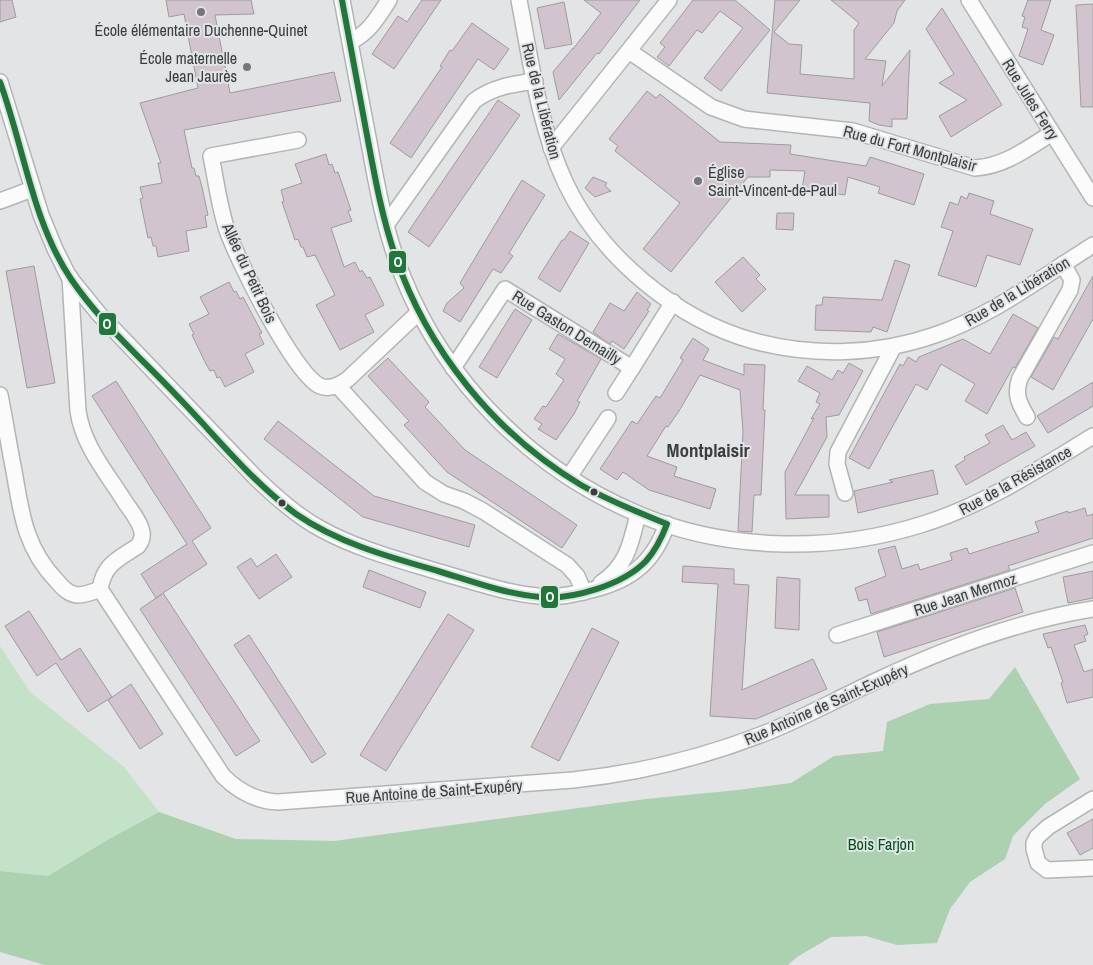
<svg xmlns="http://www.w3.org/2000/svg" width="1093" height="965" viewBox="0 0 1093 965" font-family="'Archivo Narrow',sans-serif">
  <rect width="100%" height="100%" fill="#e2e4e5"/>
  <path fill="#c4e2c7" d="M0,646L30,692L124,767L159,812L109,839L48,876L0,871Z"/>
  <path fill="#acd1b0" d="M1015,667L1080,779L1045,804L1013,836L1005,859L970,882L950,909L937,943L897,945L866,936L831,937L797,957L788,965H45L0,952V871L48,876L109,839L159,812L236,839L334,841L646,799L738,790L791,783L834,756L883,751L887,722L930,704L989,699Z"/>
  <g fill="#d1c4ce" stroke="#9c9c9e">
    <path d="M0,0H12L16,17L0,22Z"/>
    <path d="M166,0H251L254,14L215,15L230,93L334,72L341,101L184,130L192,168H194L196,176H199L202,187L208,215L205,216L207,227L186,231L189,251L158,257L156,246H153L151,237L148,238L140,199L143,198L140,187L162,183L158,163H161L140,103L198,88L184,14L169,17Z"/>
    <path d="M422,0H441L394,69L372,54L398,16L407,22Z"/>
    <path d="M584,0H640L599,54L597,53L559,100L553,72L573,48V49L601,13Z"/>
    <path d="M693,0H735L770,30L721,91L704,78L743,28L720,11L702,33L697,30L669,66L657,57L665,47L660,43Z"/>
    <path d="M775,0H800L774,32L789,44L802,45L800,74L854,79V30L859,23L831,0H905L897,11L894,23L865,59L886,61L882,86L910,50L907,119H892V127L879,125L869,121L870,103L767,93Z"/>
    <path d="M1028,0H1051L1041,30L1054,35L1043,65L1019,56L1028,29L1022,27L1025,17L1022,16Z"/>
    <path d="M564,2L572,44L545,49L537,8Z"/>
    <path d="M1093,4V107H1081L1076,5Z"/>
    <path d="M942,8L1002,105L951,137L939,116L967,100L939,83L954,74L926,29Z"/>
    <path d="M472,23L509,49L494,70L478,59L411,158L390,143L442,67L440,66L450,50L452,51Z"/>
    <path d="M647,91L656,98L660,94L720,142L791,145L790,154L866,166L870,157L924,174L914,205L878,193L880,187L848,177L845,195L802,189L805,171L770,170V177H748L671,272L643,249L680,203L615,151L618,146L609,139Z"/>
    <path d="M498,100L520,115L429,247L408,232Z"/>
    <path d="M326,154L329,165L332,164L335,173L338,172L351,210L348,211L352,221L331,228L344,267L355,262L360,272L362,270L367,278L370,277L384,305L365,315L374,332L340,350L316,305L335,295L315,255L307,257L303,247H301L298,239L295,240L282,202L284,201L281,190L302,183L295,164Z"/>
    <path d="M593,177L607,183L605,186L611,191L595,197L585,188Z"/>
    <path d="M522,180L545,195L509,253L513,256L501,273L493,269L460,322L443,311L447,303L464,288L460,283Z"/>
    <path d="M969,193L994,201L990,214L1033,229L1020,265L987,255L976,287L938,275L953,231L941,227L950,202L958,205L961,196L967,199Z"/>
    <path d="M777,213H794L793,230L776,229Z"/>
    <path d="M570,231L589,243L560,292L538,278L562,240H564Z"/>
    <path d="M743,257L760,275L756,279L766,289L742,312L715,282Z"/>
    <path d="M895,260L910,265L887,332L873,327L871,332L815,330L816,305H822L823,297L882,300Z"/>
    <path d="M34,266L55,383L27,388L6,271Z"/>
    <path d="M1093,276V319L1053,390L1031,377L1054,337L1058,339Z"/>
    <path d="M229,282L234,292L236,291L240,299L243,297L262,333L259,334L264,344L245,354L254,372L225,387L220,377L217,378L214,370L210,371L205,362L192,335L194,334L189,324L209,314L200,297Z"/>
    <path d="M637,292L651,304L647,310L649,311L624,349L612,341L610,344L593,332L610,303L624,311Z"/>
    <path d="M515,309L532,320L497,378L479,367Z"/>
    <path d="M1013,314L1038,328L1015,368L1013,367L987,414L965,401L975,384L941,364L927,390L916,384L869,469L849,458L900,364L903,366L908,357L916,362L919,357L963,339L990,354Z"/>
    <path d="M558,334L601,359L577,401L580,402L574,414L556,440L538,429L542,424L534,419L543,406L546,407L564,380L556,374L565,359L549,349Z"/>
    <path d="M693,338L709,349L703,360L724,368L744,375V364L765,365L763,410H765L761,495H754L752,532L738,531L743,432L740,390L700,375L679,411L668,427L666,426L647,456L677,467L674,476L716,489L710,509L649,490L623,472L617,480L600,469L632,421L637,424L656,396L660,398L683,360L680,358Z"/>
    <path d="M388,358L429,402L425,407L465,450L577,525L562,548L447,472L404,425L409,421L368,376Z"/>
    <path d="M849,363L863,371L839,415L826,417L827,437L795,495H829V517L786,519L785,472L814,418L811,419L820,404L816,402L820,393L798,381L807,366L832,380L838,370L843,373Z"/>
    <path d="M116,381L211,528L192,541L207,564L163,593L260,741L236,756L140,609L162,594L156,598L141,574L187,544L92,396Z"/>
    <path d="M1093,382V406L1048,433L1037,416Z"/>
    <path d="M278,421L374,496L475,525L469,547L363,517L264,439Z"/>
    <path d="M1003,425L1012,440L1026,432L1035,446L966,485L955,466L965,460L964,457L990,443L985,435Z"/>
    <path d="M933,470L938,494L858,513L854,491L893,482L889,480Z"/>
    <path d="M1085,508L1087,516L1093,514V538L1008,566L1010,570L871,614L867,599L859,601L855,588L886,576L878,550L895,546L902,569L918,564L920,570L952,560L950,553L967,548L969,554L1039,532L1035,522L1068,511V513Z"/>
    <path d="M276,554L292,577L259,599L237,567L251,558L257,567Z"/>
    <path d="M683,566L734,569V584L749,585L742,690L813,659L827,689L756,719L710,716L718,584L682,582Z"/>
    <path d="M369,570L426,592L420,608L363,587Z"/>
    <path d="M1093,571V598L1068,603L1063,577Z"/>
    <path d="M777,577L800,579L799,630L775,628Z"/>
    <path d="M1015,588L1023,612L884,657L877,632Z"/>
    <path d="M29,611L61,660L80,648L112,697L88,712L56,663L37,676L5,626Z"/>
    <path d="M448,614L474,630L386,771L360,755Z"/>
    <path d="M1085,625L1088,634L1084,636L1086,641L1074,645L1084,672L1093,669V697L1067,703L1061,683L1063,682L1051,647L1048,648L1043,634Z"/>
    <path d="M592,628L619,642L559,761L531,747Z"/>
    <path d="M249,635L326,754L312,763L234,645Z"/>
    <path d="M131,684L163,734L140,749L108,700Z"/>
    <path d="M1093,819V848L1080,855L1067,833Z"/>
  </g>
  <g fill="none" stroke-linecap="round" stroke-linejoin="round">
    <defs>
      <g id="minor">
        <path d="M342,0C351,49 361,99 370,148C378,192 386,236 403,277C445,382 532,469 636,513C723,551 830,553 920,525C983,506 1037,470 1093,436"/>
        <path d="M519,0C531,62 539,127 566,184C601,257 677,320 754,341C812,357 878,355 935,335C992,316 1042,277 1093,245"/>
        <path d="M969,0L1093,198"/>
        <path d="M350,42C369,33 378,17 389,0"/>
        <path d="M629,51L711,107L744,119L853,131L975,168C1005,166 1028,148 1052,133"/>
        <path d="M0,82L41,215L55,249L69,277L99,314L256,478C276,497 297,516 321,529C357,549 400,560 439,572C472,581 505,593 538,596C556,598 571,595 587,591C628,582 653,565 667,524"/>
        <path d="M298,140L211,156C216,180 219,206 227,230C237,259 294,374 320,386C330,390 340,385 348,379L419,312"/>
        <path d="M551,148L669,0"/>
        <path d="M0,201L32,189"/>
        <path d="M386,225L474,101C492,87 513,84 535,81"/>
        <path d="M70,277L78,411C83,446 107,473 125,502C131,511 140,521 142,532C143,538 141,542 138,546C118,559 104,564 100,589"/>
        <path d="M453,368L505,289L632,368L616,393"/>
        <path d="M632,368L673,302"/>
        <path d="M338,386L425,482L444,494L464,501L483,511L567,565L577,576L584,592"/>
        <path d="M0,395C5,420 9,446 14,471C21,512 25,548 56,580C62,587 68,594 77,595C85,595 93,592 100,589"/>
        <path d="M1027,417C1019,403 1014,394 1020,378L1070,290L1072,280L1063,264"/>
        <path d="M569,477L608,418"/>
        <path d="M845,493L837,464L838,452L894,346"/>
        <path d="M601,583C627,566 631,543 638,514"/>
        <path d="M100,589L223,776C238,791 257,801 278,802L573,780C640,773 705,757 768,732C805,717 841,697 878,680C946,648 1018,621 1093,609"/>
        <path d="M837,635L1093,553"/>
        <path d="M1093,799L1048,827L1037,837L1034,843V849L1038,863L1047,870L1093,868"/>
      </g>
    </defs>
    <use href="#minor" stroke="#b3b5b5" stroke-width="18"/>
    <use href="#minor" stroke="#fbfbfb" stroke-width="15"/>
    <defs>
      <path id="bus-1" d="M0,82C24,147 32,221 71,279C101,323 141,358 177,396C216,436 251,481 296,514C338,543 389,557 438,571C471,581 505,594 540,597C572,600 623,585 646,561C656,550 662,537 667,524C638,512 609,501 581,485C495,434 427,350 395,255C381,214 374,172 366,130C358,87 350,43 342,0"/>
    </defs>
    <use href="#bus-1" stroke="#e1e4e6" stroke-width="10"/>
    <use href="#bus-1" stroke="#217639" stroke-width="6"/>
  </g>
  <g fill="#767778" stroke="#e1e4e6" stroke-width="2">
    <circle cx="201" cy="12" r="5"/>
    <circle cx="247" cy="67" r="5"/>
    <circle cx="698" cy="181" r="5"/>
  </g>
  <g fill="#3c3d3e" stroke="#e1e4e6" stroke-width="2">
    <circle cx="594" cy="492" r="4.5"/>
    <circle cx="282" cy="503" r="4.5"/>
  </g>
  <g text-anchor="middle" stroke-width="4" stroke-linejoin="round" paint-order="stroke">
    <g font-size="16" fill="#3c3d3e" stroke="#e1e4e6">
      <text x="201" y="36">École élémentaire Duchenne-Quinet</text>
      <text x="237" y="64" text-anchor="end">École maternelle<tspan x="237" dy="18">Jean Jaurès</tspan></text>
      <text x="708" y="178" text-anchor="start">Église<tspan x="708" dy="18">Saint-Vincent-de-Paul</tspan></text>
    </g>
    <g font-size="16" fill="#3c3d3e" stroke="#e1e4e6">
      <text transform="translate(1031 99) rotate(58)" y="6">Rue Jules Ferry</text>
      <text transform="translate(542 101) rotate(76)" y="6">Rue de la Libération</text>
      <text transform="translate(910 148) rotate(15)" y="6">Rue du Fort Montplaisir</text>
      <text transform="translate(250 273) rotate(65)" y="6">Allée du Petit Bois</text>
      <text transform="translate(1017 291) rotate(-31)" y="6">Rue de la Libération</text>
      <text transform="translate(567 327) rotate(32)" y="6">Rue Gaston Demailly</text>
      <text transform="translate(1015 480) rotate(-29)" y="6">Rue de la Résistance</text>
      <text transform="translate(965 594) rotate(-18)" y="6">Rue Jean Mermoz</text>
      <text transform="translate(826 704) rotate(-24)" y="6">Rue Antoine de Saint-Exupéry</text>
      <text transform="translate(434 791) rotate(-4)" y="6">Rue Antoine de Saint-Exupéry</text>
    </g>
    <g font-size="16" fill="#035119" stroke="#e1e4e6">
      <text x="881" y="850">Bois Farjon</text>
    </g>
    <g font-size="19" font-weight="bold" fill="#3c3d3e" stroke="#e1e4e6">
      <text x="708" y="457">Montplaisir</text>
    </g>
  </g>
  <g stroke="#e1e4e6" stroke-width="2">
    <rect x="388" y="250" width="19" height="24" rx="5" fill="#217639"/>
    <rect x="98" y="312" width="19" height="24" rx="5" fill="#217639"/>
    <rect x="540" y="585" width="19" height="24" rx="5" fill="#217639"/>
  </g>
  <g font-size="14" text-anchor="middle" font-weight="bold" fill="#fff">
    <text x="398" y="267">O</text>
    <text x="107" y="329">O</text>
    <text x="550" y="602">O</text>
  </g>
</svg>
